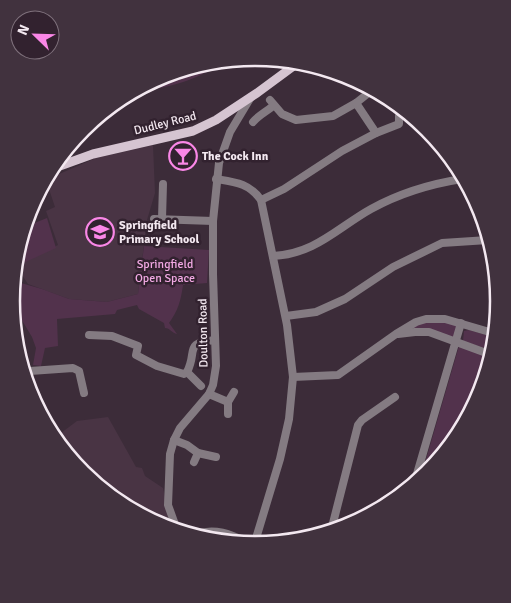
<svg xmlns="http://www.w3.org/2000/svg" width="511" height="603" viewBox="0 0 511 603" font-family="Signika,sans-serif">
  <rect width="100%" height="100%" fill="#3c2c39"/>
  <g fill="#493444">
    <path d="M153,145L155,193L147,220L138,294L107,302L69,299L28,284L18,269L19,264L58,245L46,211L55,207L47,183L50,178L96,158Z"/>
    <path d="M108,417L136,467L142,468L145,476L163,488L172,529L162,527L83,474L57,436L77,421Z"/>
  </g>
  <g fill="#52324c">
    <path d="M220,64C198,79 168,89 141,90L162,76Z"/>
    <path d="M47,218L56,248L19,265L25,235L32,224Z"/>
    <path d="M144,246L209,250L207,283L183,285C181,300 178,311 169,323L177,334C172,333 170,328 165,328L164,323L139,309L137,305L117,310L115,314L57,319L58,346L45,348L41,366L33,365L36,348L32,337L11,302L16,278L21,283L42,289L69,299L107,302L138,294Z"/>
    <path d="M427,321L459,324L454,339L405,330Z"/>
    <path d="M469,330L493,337L490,350L463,341L464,331Z"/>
    <path d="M459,346L489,356L481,395L428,474L420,480Z"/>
  </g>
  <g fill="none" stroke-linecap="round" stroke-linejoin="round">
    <g stroke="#847b82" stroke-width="8">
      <path d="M270,100L282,114L296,120L333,116L356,103L376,133"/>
      <path d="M356,103L371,91"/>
      <path d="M253,122C259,115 266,112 273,106"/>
      <path d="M216,179C235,182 249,183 261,200L287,325L293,377L289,419L280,459L254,545"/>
      <path d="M261,200L284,189L342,151L376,133L399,124V116L403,112"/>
      <path d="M154,219L213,221"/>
      <path d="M162,219L163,184"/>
      <path d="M273,256C315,254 337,228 371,209C400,193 430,184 462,179"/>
      <path d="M286,316L316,312L345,299L393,267L442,243L488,240"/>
      <path d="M398,334L415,332H429L489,354"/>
      <path d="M89,335L112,336L138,346L136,355L157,366L184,374L187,372C198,351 183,343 215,340"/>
      <path d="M24,368L30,371L26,378"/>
      <path d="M30,371L73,368L79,371L84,393"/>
      <path d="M187,372L201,386"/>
      <path d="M293,377L338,375L396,334L416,322L426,319H445L493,333"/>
      <path d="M209,394L228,402"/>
      <path d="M228,414V402L234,392"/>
      <path d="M174,440L187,445L198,453L216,457"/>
      <path d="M194,462L198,453"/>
      <path d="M414,484L461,323"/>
      <path d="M177,530L168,505L170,454L174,440L180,428L209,394L213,385L216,366L213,274V221L219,163L230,132L251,97"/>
      <path d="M331,531L358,425L362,420L395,397"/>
      <path d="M197,534C218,526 237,538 256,546"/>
    </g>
    <path stroke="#d5c4d1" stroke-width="9" d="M57,167L93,154L193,131L216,120L257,93L295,65"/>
  </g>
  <defs>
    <symbol id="bar-ring" viewBox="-11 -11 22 22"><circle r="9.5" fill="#32222f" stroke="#fa87e7" stroke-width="1.5"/><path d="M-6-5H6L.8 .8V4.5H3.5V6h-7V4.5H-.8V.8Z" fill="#fa87e7"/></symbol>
    <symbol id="school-ring" viewBox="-11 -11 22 22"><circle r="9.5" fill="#32222f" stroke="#fa87e7" stroke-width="1.5"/><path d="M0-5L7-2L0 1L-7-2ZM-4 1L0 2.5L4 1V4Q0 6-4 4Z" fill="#fa87e7"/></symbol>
  </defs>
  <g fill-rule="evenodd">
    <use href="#bar-ring" x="167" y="140" width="32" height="32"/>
    <use href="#school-ring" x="84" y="216" width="32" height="32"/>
  </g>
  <g text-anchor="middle" stroke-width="5" stroke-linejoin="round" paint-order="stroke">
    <g font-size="12" fill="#f3e8f0" stroke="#32222f">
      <text transform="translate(165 123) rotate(-14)" y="4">Dudley Road</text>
      <text transform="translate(203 333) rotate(-91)" y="4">Doulton Road</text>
    </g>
    <g font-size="12" font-weight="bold" fill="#f3e8f0" stroke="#32222f" text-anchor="start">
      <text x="202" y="160">The Cock Inn</text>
      <text x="119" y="229">Springfield<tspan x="119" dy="14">Primary School</tspan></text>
    </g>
    <g font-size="12" fill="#f2a9e4" stroke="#32222f">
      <text x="165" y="268">Springfield<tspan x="165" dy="14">Open Space</tspan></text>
    </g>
  </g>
  <path d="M0 0H511V603H0ZM20 301a235 235 0 1 1 470 0a235 235 0 1 1-470 0Z" fill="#41323e" fill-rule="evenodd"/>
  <path fill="none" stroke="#f3e8f0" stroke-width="2.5" d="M20 301a235 235 0 1 1 470 0a235 235 0 1 1-470 0Z"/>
  <g transform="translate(35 35) rotate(293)"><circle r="24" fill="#32222f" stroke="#7f717c"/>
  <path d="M0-4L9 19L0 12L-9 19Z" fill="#fa87e7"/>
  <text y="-8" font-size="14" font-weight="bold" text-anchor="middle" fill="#f3e8f0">N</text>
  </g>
</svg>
